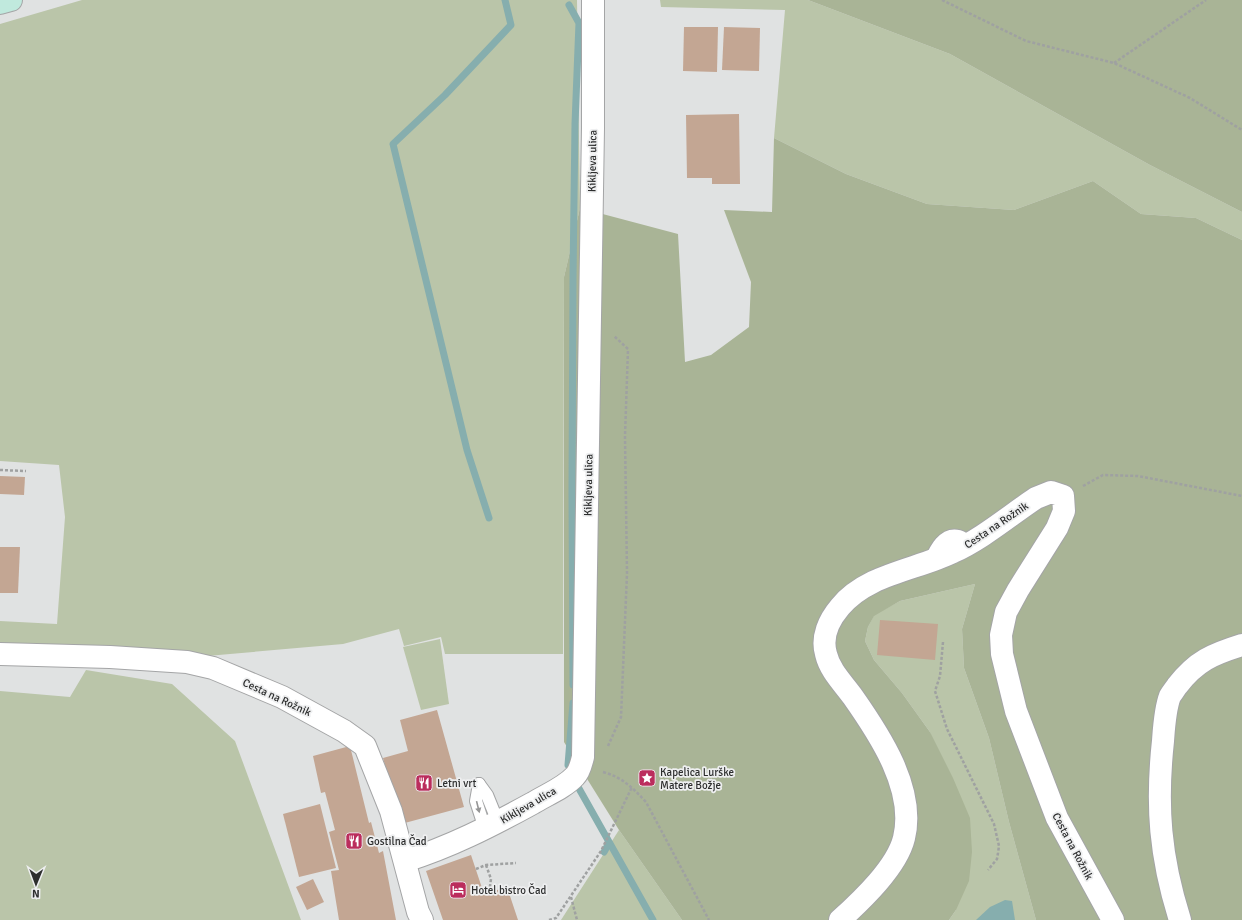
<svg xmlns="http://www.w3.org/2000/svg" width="1242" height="920" viewBox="0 0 1242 920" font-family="Signika,sans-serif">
  <rect width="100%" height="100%" fill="#e0e2e2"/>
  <g fill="#bac5a9">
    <path d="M82,0H577L580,208L564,277L563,654H445L441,637L404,646L399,629L343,644L207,656L0,646V621L57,624L65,517L59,465L0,461V24Z"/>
    <path d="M660,0H808L950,54L1150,165L1242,212V240L1196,218L1141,214L1093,181L1014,210L927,204L846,174L774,138L785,10L661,7Z"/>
    <path d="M975,584L962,629L964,668L989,738L1009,822L1036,920H949L956,910L930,732L902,693L874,660L865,641L868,627L874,615L900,601Z"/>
    <path d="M440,639L449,704L421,710L403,647Z"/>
    <path d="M86,670L172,684L235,741L301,920H0V691L70,697Z"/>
    <path d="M619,830L682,920H561Z"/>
  </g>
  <g fill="#a9b496">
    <path d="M808,0H1242V212L1150,165L950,54Z"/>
    <path d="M774,138L846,174L927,204L1014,210L1093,181L1141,214L1196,218L1242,240V920H1036L1009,822L989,738L964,668L962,629L975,584L900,601L874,616L868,627L865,641L874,660L902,693L930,732L953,778L970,818L972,852L969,881L956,910L949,920H682L619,830L564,742V277L580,208L678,234L685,362L711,355L749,327L751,282L724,210L772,212Z"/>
  </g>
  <path fill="#86aeae" d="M1005,900L1012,901L1015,920H976L990,907Z"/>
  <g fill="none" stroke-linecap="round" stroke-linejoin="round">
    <g stroke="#86aeae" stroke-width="7">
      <path d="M569,5L579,23L575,124L573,278L572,491L573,685"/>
      <path d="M489,518L467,450L393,144L445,95L511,25L505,0"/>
      <path d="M568,765L573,703"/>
      <path d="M577,785L653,920"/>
      <path d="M604,852L609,843"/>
    </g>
  </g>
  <g fill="#c3a693">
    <path d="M684,27H718L717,72L683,71Z"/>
    <path d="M724,27L760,28L759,71L722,70Z"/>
    <path d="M739,114L740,184H712V178H687L686,115Z"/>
    <path d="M0,476L25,477L24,495L0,494Z"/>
    <path d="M0,547H20L18,593H0Z"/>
    <path d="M880,620L938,624L935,660L877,655Z"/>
    <path d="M437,710L464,807L401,824L383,758L408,751L400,720Z"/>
    <path d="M350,746L369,823L371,822L379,853L383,851L396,920H339L331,871L339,870L329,832L335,830L325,792L321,793L313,756Z"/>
    <path d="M647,771L653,782L649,785L647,783H645L642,775Z"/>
    <path d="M320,804L336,868L299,877L283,814Z"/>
    <path d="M471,855L484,894L507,887L518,920H443L426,871Z"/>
    <path d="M313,879L324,902L307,910L296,887Z"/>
  </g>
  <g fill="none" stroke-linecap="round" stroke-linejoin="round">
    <defs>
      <g id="lane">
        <path d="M930,561C935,550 943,532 959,536C963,537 967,541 971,542"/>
        <path d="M479,784L476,801L485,829"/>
        <path d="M479,784L487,795L498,822"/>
      </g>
      <g id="street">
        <path d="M0,654L110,657L187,662L213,668L282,697L344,731L365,746L391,811L418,912L422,920"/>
        <path d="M405,861C450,847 491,826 533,803C546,795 564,788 575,776C580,771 581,764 583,757L593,128V0"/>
        <path d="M840,920C862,900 897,867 904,838C916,789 879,734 853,697C843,683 830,671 826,654C821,637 829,620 840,607C867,574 916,570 953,552C982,539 1009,516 1036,498L1051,492L1063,496L1064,511L1057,528L1018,590L1006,612L1001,635L1002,654L1016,711L1057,818L1113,920"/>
        <path d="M1180,920C1160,857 1156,806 1163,741C1164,727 1165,709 1170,696C1172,693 1175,689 1177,686C1196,661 1213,654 1242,645"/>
      </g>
      <path id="secondary" d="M0,3L11,0"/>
    </defs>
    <use href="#lane" stroke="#a4a5a6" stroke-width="14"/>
    <use href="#street" stroke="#a4a5a6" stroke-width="24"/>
    <use href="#secondary" stroke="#a4a5a6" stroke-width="24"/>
    <g stroke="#9fa1a1" stroke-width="2.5" stroke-dasharray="3 2" stroke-linecap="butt">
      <path d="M942,0L1026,41L1114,63L1190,98L1242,130"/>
      <path d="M1114,63L1206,0"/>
      <path d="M0,470L26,471"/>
      <path d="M1083,486L1103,475L1138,476L1242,496"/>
      <path d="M943,642L940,676L935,691L947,729L994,824L999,846L998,853L997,859L988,870"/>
      <path d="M608,746L621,717L627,573L625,436L628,349L614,336"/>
      <path d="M603,772C622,777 633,788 646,802L709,920"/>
      <path d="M486,865L491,879L489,893"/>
      <path d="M476,869L486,865L516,863"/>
      <path d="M571,897L577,920"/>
      <path d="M549,920L556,918L601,851L632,787"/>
    </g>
    <use href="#lane" stroke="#fff" stroke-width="12"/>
    <use href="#street" stroke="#fff" stroke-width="22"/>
    <use href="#secondary" stroke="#c0e9dd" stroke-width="22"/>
  </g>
  <defs><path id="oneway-solid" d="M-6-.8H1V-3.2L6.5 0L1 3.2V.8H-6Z"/></defs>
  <use fill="#969696" href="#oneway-solid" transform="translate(478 807) rotate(76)"/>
  <defs>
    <symbol id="sight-square" viewBox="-11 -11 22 22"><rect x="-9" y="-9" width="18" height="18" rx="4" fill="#bb2d5d" stroke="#eeeff0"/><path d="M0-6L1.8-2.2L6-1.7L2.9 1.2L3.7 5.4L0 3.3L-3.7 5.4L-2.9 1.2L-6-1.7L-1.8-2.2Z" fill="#fff"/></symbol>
    <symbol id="restaurant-square" viewBox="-11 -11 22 22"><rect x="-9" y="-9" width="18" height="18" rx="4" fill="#bb2d5d" stroke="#eeeff0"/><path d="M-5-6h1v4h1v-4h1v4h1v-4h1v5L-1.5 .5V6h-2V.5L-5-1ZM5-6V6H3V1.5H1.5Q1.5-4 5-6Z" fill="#fff"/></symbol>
    <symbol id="hotel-square" viewBox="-11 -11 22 22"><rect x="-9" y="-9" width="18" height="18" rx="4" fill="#bb2d5d" stroke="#eeeff0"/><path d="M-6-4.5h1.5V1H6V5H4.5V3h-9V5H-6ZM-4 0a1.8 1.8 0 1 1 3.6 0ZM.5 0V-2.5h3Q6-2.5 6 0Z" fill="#fff"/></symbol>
  </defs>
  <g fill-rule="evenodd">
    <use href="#sight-square" x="637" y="768" width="20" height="20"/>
    <use href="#restaurant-square" x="414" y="773" width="20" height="20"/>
    <use href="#restaurant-square" x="344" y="831" width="20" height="20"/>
    <use href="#hotel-square" x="448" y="880" width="20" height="20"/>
  </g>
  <g text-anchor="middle" stroke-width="3.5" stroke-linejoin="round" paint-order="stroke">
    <g font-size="11" fill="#2d2e2e" stroke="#eeeff0">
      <text transform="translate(592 161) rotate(-89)" y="4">Kikljeva ulica</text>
      <text transform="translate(588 485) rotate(-89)" y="4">Kikljeva ulica</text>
      <text transform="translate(996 525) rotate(-34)" y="4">Cesta na Rožnik</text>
      <text transform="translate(277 697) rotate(25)" y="4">Cesta na Rožnik</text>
      <text transform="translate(528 805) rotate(-30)" y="4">Kikljeva ulica</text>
      <text transform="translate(1073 846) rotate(62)" y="4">Cesta na Rožnik</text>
    </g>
    <g font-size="11" fill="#2d2e2e" stroke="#eeeff0" text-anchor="start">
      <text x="660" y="776">Kapelica Lurške<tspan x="660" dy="13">Matere Božje</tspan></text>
      <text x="437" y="787">Letni vrt</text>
      <text x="367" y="845">Gostilna Čad</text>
      <text x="471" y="894">Hotel bistro Čad</text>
    </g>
  </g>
  <g transform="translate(36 884) rotate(181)" stroke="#eeeff0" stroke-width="3" paint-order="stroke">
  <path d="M0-3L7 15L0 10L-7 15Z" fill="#2d2e2e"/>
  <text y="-6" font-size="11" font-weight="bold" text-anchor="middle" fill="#2d2e2e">N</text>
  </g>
</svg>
